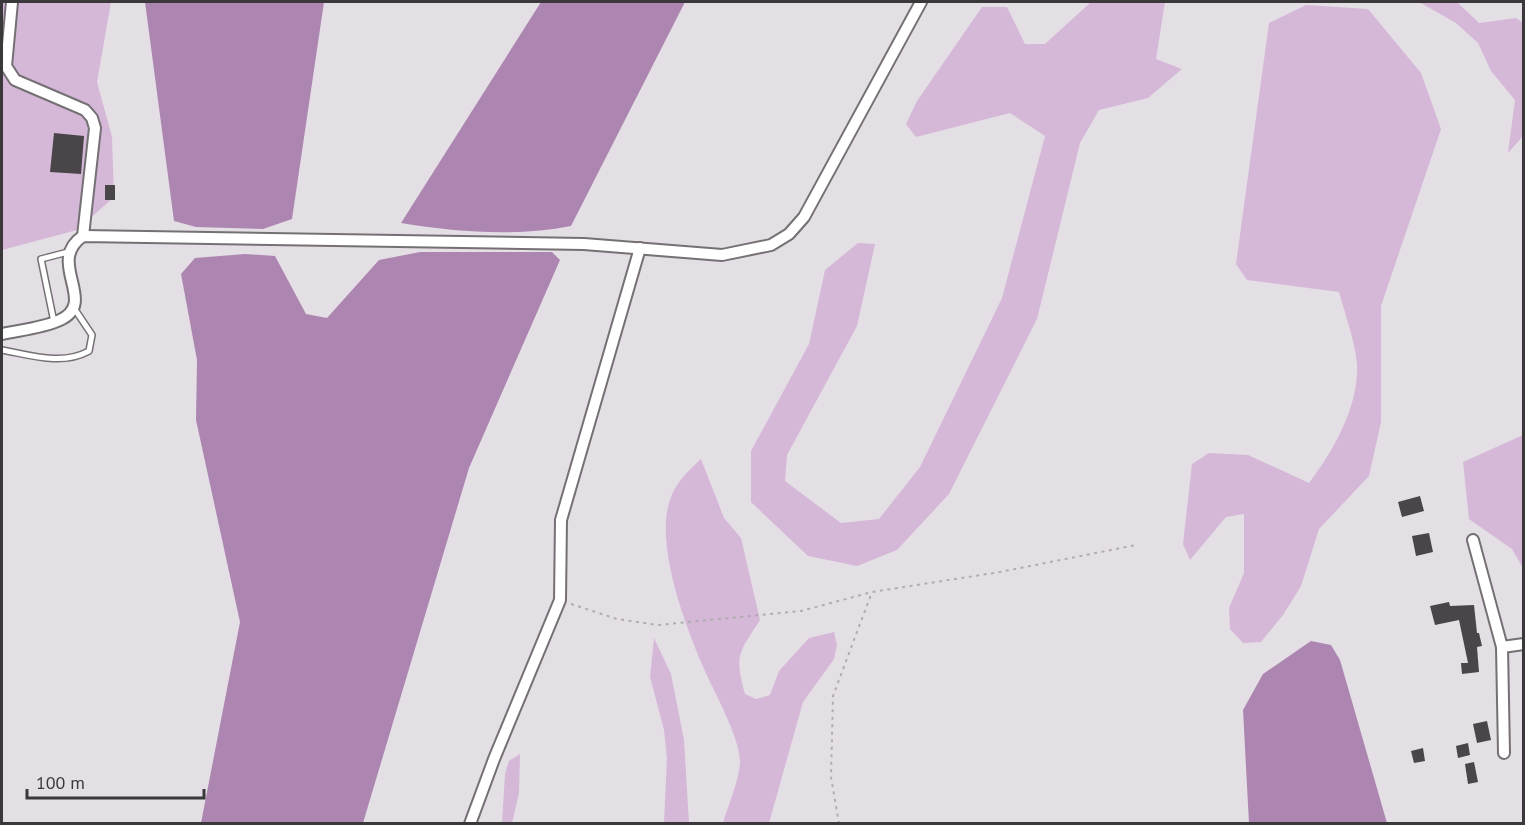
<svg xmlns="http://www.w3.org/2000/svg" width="1525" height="825" viewBox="0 0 1525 825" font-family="'PT Sans',sans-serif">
  <rect width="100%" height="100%" fill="#e4dfe4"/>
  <g fill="#d5b8d8">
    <path d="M2,2H111L97,82L112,137L114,197L77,230L2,250Z"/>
    <path d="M1091,2H1165L1156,59L1182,69L1148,98L1099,110L1080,143L1037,319L949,494L897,550L857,566L808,556L751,502V451L809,344L825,270L858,243L875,244L857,326L787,455L785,481L841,523L879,519L920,467L1002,298L1045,136L1010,113L916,137L906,124L917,101L982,7H1007L1025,44H1045Z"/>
    <path d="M1419,2H1457L1479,23L1516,18L1523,23V136L1508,153L1515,100L1491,71L1478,43L1456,23Z"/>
    <path d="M1306,5L1368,9L1421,73L1441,129L1381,306V422L1369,476L1319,529L1301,586L1283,615L1261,642L1243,643L1230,629L1229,608L1244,573V514L1226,517L1190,560L1183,544L1192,464L1209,453L1248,455L1309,483C1334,450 1359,406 1357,364C1355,341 1345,314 1339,292L1247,280L1236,264L1269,23Z"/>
    <path d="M1523,435V568L1512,549L1469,519L1463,462Z"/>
    <path d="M701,459L724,518L741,538L760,620C739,653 734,654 745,694L756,699L770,695L779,671L809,638L834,632L837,645L834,659L803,702L769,823H723C728,806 740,778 740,761C740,742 720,702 711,684C690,640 655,551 669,503C674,484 687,472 701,459Z"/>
    <path d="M654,638L671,674L684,740L689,823H664L667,758L664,730L650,677Z"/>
    <path d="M520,754L519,793L512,823H502L505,774L509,761Z"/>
  </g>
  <g fill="#ac86b1">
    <path d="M145,2H324L292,219L263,229L196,227L174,221Z"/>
    <path d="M541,2H685L571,226C515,237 457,232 401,223Z"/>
    <path d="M420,252H552L560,260L469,468L363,823H201L240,622L196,420L197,360L181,274L195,258L245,254L275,256L306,314L327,318L379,260Z"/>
    <path d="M1311,641L1331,645L1340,660L1387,823H1249L1243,710L1263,674Z"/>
  </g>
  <g fill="#494549">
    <path d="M54,133L84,136L81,174L50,172Z"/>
    <rect x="105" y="185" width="10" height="15"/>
    <path d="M1420,496L1424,511L1402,517L1398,502Z"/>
    <path d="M1429,533L1433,552L1416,556L1412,536Z"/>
    <path d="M1449,602L1450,606L1474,605L1477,633H1479L1482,646L1477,647L1479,672L1462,674L1461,663H1468L1459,620L1435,625L1430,606Z"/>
    <path d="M1487,721L1491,740L1477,743L1473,724Z"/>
    <path d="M1468,743L1470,755L1458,758L1456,746Z"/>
    <path d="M1423,748L1425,761L1414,763L1411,751Z"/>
    <path d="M1474,762L1478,782L1468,784L1465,764Z"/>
  </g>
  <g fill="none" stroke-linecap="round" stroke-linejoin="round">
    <defs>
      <g id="lane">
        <path d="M54,322L41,259L68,252"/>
        <path d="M2,350C30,355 62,366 89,351L92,335L74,308"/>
      </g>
      <g id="street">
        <path d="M12,2L6,66L15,80L85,110L92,118L95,128L83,236"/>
        <path d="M2,334C20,330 43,328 60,320C99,302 45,262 83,236L584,244L722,255L771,245L789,234L804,217L921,2"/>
        <path d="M1473,540L1502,647L1524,644"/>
        <path d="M1502,647L1504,753"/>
        <path d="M470,824L494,759L560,600L561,520L640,248"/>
      </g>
    </defs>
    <use href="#lane" stroke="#747074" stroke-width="8"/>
    <use href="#street" stroke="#747074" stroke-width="14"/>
    <g stroke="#b1acb1" stroke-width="2" stroke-dasharray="3 4.5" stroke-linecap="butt">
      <path d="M1522,2L1524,4"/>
      <path d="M571,604L617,619L658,625L801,611L872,592L1000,572L1136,545"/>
      <path d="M839,824L831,777L833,696L872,592"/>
    </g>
    <use href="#lane" stroke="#fff" stroke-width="5"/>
    <use href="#street" stroke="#fff" stroke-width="10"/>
  </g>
  <rect width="1525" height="825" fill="none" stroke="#3a383a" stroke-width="6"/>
  <path d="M27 789v9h177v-9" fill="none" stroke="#3a383a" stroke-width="3"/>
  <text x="36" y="789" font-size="18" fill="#3a383a" stroke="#e4dfe4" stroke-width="4.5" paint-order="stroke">100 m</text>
</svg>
